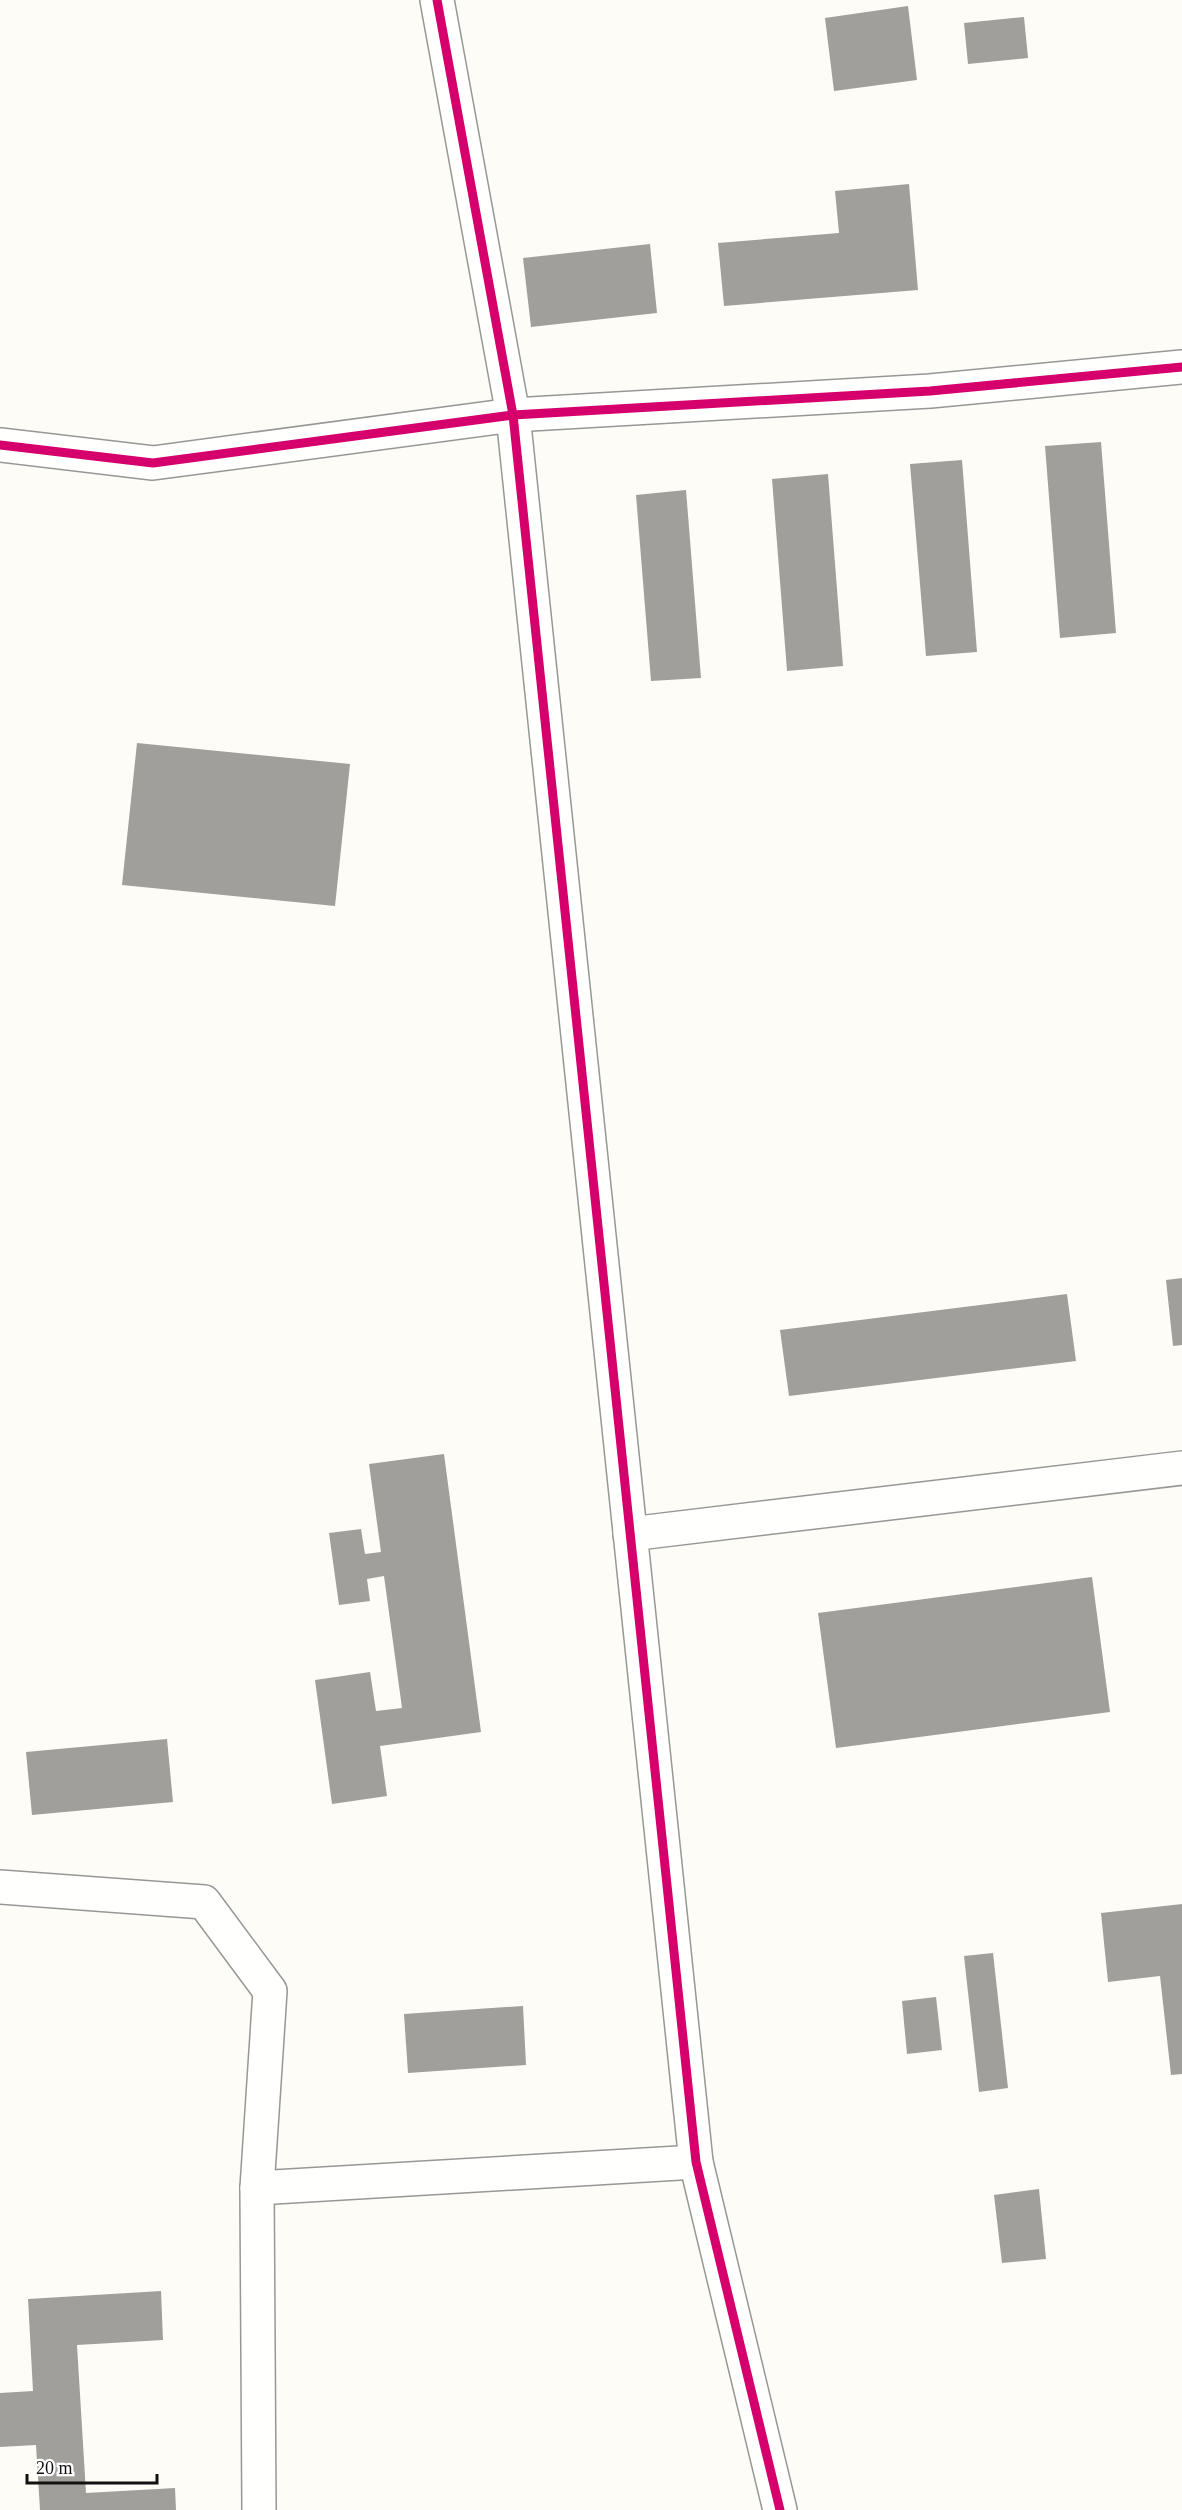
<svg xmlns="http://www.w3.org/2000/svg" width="1182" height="2510" viewBox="0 0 1182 2510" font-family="'Times New Roman',serif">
  <rect width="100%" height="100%" fill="#fdfcf7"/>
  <g fill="#a19f9c">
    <path d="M908,6L917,80L834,91L825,18Z"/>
    <path d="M1024,17L1028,58L968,64L964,23Z"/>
    <path d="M909,184L918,290L724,306L718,243L839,233L835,191Z"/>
    <path d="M650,244L657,313L531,327L523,258Z"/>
    <path d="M1101,442L1116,633L1060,638L1045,446Z"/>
    <path d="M962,460L977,652L926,656L910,464Z"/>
    <path d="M828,474L843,666L787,671L772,479Z"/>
    <path d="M686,490L701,678L651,681L636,495Z"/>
    <path d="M137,743L350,764L335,906L122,885Z"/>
    <path d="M1182,1278V1345L1173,1346L1166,1280Z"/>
    <path d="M1067,1294L1076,1361L789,1396L780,1330Z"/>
    <path d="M444,1454L481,1732L380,1746L387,1796L332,1804L315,1680L370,1672L376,1711L402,1708L384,1576L367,1579L370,1601L339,1605L329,1533L361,1529L365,1554L381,1552L369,1464Z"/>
    <path d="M1092,1577L1110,1712L836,1748L818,1613Z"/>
    <path d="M167,1739L173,1802L32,1815L26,1752Z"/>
    <path d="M1182,1904V2074L1171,2075L1160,1976L1108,1982L1101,1913Z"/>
    <path d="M993,1953L1008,2088L979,2092L964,1956Z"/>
    <path d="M936,1997L942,2050L907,2054L902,2001Z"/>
    <path d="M523,2006L526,2065L408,2073L404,2014Z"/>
    <path d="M1039,2189L1046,2259L1002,2263L994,2195Z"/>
    <path d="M161,2291L163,2340L77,2345L86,2493L175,2488L176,2510H40L36,2445L0,2447V2393L33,2391L28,2299Z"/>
  </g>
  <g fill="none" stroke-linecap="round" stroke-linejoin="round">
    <defs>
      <g id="minor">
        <path d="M437,0L513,415L696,2162L780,2510"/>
        <path d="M0,445L153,463L513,415L930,391L1182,367"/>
        <path d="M630,1534L1182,1468"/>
        <path d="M0,1887L204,1902L270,1991L257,2188L259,2510"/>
        <path d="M257,2188L696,2162"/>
      </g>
    </defs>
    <use href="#minor" stroke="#979795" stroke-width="36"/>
    <use href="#minor" stroke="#fffffe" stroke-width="33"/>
    <defs>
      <g id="cycleway">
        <path d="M437,0L513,415L696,2162L780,2510"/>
        <path d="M0,445L153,463L513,415L930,391L1182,367"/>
      </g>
    </defs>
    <use href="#cycleway" stroke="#fff" stroke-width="13"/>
    <use href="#cycleway" stroke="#d6006c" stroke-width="9"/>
  </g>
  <path d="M27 2474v9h130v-9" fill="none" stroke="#111111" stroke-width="3"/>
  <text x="36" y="2474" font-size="18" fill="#111111" stroke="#ffffff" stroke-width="4.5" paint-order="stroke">20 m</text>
</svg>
